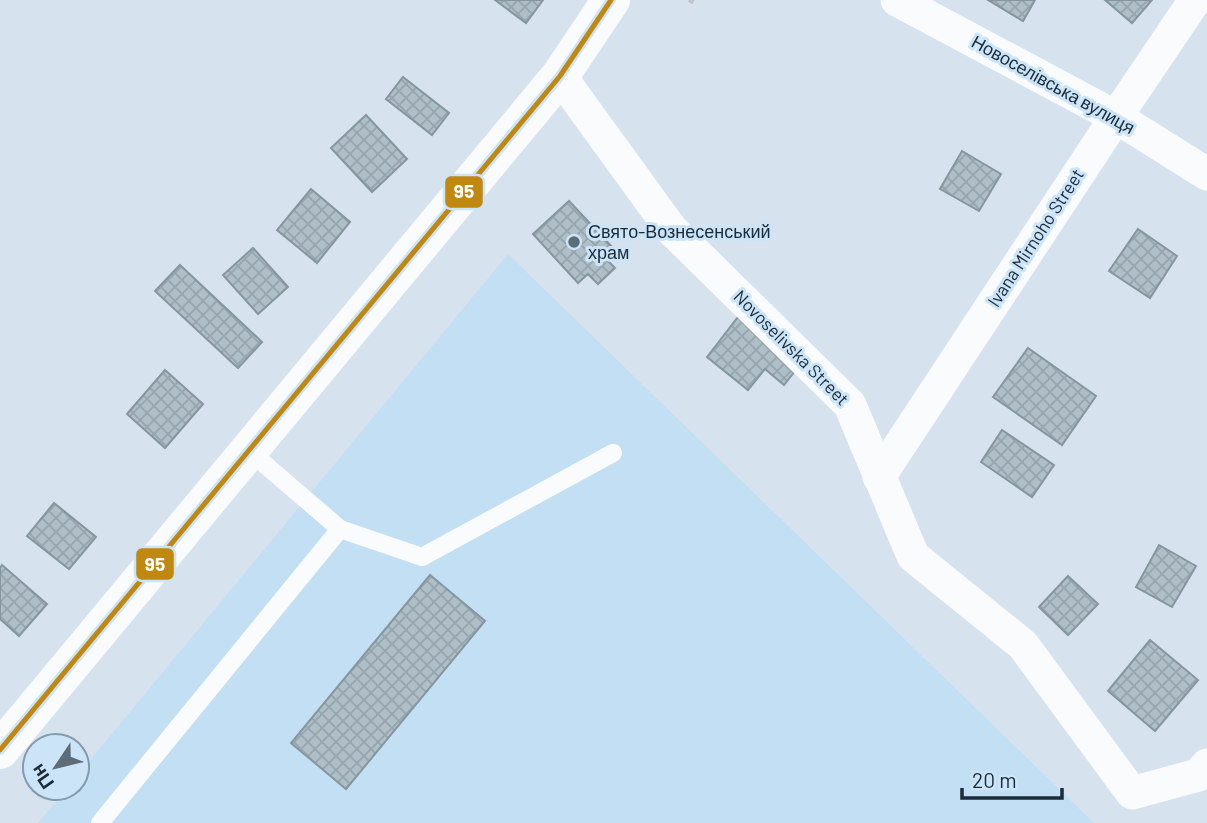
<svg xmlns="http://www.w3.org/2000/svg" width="1207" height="823" viewBox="0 0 1207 823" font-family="Barlow,sans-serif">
  <defs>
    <pattern id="building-cross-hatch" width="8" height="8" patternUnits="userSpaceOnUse" patternTransform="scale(1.75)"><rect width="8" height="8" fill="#afbfc8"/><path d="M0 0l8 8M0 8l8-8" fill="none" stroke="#96a4ad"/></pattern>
  </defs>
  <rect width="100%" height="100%" fill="#d6e3ee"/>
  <path fill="#c3dff4" d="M508,254L1094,823H38L67,788H77V776Z"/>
  <g fill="url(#building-cross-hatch)" stroke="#85969e" stroke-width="2">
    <path d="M495,0H543L526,23Z"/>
    <path d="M988,0H1035L1023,21Z"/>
    <path d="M1105,0H1152L1132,23Z"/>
    <path d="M403,77L449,113L432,135L386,99Z"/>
    <path d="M366,115L407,159L372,192L331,148Z"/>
    <path d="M962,151L1001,174L979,211L940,189Z"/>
    <path d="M311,189L350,222L317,263L277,230Z"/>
    <path d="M569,201L614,249L605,258L615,268L598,284L588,274L578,283L533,234Z"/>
    <path d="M1138,229L1177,256L1150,298L1109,271Z"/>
    <path d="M253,248L288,287L258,314L223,275Z"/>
    <path d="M180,265L262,342L238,368L155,291Z"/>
    <path d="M738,317L799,366L784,385L765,369L748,390L707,357Z"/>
    <path d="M1028,348L1096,396L1062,445L993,397Z"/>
    <path d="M165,370L203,404L165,448L127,414Z"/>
    <path d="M1002,430L1054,465L1032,497L981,462Z"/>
    <path d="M54,503L96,537L69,569L27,536Z"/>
    <path d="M1159,545L1196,566L1172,607L1136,587Z"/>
    <path d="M2,565L47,604L19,636L0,619V568Z"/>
    <path d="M430,575L485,621L346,789L291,743Z"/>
    <path d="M1068,576L1098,604L1068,635L1039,607Z"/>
    <path d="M1150,640L1198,680L1155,731L1108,691Z"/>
  </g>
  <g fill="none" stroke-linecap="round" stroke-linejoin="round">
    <path stroke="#bfc5c8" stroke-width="4.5" stroke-dasharray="5 3.5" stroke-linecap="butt" d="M689,0L695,3"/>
    <g stroke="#f9fbfc" stroke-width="18">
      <path d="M248,450L340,529L422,557L613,453"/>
      <path d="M100,823L340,529"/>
    </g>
    <g stroke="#f9fbfc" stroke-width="33">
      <path d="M897,0L1116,117L1207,174"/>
      <path d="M560,76L671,229L850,405L913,556L1023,645L1132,793L1198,775L1207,765"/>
      <path d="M879,477L1116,117L1195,0"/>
    </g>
    <path stroke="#f9fbfc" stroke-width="38" d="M0,750L560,76L611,0"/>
    <defs>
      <path id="bus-1" d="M0,750L560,76L611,0"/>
    </defs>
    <use href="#bus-1" stroke="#cbe4f8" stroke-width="10"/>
    <use href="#bus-1" stroke="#c0880e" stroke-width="5"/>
  </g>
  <circle fill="#5c6c78" stroke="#cbe4f8" stroke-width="2.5" cx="574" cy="242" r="7"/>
  <g text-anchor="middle" stroke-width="6" stroke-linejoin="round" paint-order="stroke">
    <g font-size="18" fill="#1b2c38" stroke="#cbe4f8">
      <text transform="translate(1053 85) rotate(29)" y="6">Новоселівська вулиця</text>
      <text transform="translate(1036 238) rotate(-57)" y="6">Ivana Mirnoho Street</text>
      <text transform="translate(791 348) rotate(45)" y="6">Novoselivska Street</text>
    </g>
    <g font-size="18" fill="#1b2c38" stroke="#cbe4f8" text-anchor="start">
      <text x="588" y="238">Свято-Вознесенський<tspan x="588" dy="21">храм</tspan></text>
    </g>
  </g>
  <g stroke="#cbe4f8" stroke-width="2.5">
    <rect x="444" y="175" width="40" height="34" rx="7" fill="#c0880e"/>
    <rect x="135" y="547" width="40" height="34" rx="7" fill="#c0880e"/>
  </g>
  <g font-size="19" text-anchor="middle" font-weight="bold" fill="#fff">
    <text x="464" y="198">95</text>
    <text x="155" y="571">95</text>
  </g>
  <g transform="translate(56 767) rotate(235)"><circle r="33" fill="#cbe4f8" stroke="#859aab" stroke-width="2"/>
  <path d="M0-5L12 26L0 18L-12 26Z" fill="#5c6c78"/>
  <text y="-10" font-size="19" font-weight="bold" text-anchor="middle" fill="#1b2c38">Пн</text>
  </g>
  <path d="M962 788v10h100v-10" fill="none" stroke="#1b2c38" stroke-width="3.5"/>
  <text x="972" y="788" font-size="21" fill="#1b2c38" stroke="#cbe4f8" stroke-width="5" paint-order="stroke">20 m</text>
</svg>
